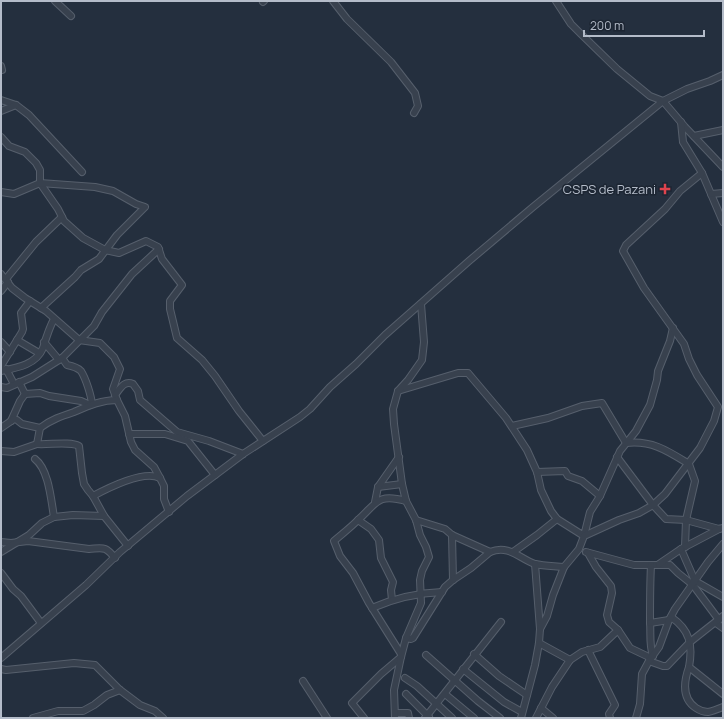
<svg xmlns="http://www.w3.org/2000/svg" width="724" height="719" viewBox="0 0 724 719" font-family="Manrope,sans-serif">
  <rect width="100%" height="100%" fill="#242f3e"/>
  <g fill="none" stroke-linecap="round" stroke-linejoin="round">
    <defs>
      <g id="minor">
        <path d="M55,1L71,16"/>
        <path d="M333,1L347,19L391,62L415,93L418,106L414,113"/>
        <path d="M556,1L571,24L581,34L617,69L650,96L663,101L685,127L723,167"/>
        <path d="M263,2L264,1"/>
        <path d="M1,66L2,70"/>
        <path d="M1,100L16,105L29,115L82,172"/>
        <path d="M1,111L16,105"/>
        <path d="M681,122L683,142L702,173L723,222"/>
        <path d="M694,136L723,130"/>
        <path d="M1,137L9,146L25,152L36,163L40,170V183L58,209L64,221L83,238L105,250L119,253L146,241L158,247L162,259L182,285L170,301V309L177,338L202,360L215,376L239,411L263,441"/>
        <path d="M1,192L14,194L40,183L95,187L113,191L136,204L145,207L117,235L99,259L81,270L75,277L41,308"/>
        <path d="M711,194L723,193"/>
        <path d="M1,274L12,288L25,298L46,311L79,340L100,343L114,357L120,369L113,389L117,400L125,416L131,442L135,450L154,467L160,478L164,486V499L169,512"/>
        <path d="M6,279L36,242L62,217"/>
        <path d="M1,291L8,282"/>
        <path d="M17,340L39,353"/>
        <path d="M1,342L10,352"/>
        <path d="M44,342L59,360"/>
        <path d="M62,358L67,365C72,366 77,367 81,371C86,379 91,395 92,404"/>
        <path d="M1,366L22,332L23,329L21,313L30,301"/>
        <path d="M6,369L14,384"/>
        <path d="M1,371C16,368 36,365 43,348C46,338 49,328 54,319"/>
        <path d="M19,382L25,394L40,393L49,396L81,401L90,405"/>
        <path d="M1,387L7,388L32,377L62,358L94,326L102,312L132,274L159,249"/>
        <path d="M398,391L458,373H468L506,418L527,450L537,472L541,490L551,511L557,519L584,536L590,512L600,496L620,451L636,431L650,405L657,380L658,371L670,341L673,328"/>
        <path d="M115,395C120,389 124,380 133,384L138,391L140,400L177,432L209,441L243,454"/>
        <path d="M11,421L20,401L25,394"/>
        <path d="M512,426L548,418L582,406L602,403L626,443C652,440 668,451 689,464L695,481L686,520L685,547"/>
        <path d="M1,428L14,419L17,420L22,424L40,428"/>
        <path d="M129,434H165L188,441L215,475"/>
        <path d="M1,451L14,452L37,444"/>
        <path d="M617,457L653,505L666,519L686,520L719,529L723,528"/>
        <path d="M35,459C49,470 51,500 54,517"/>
        <path d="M537,472L565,471L568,476L582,481L600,496"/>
        <path d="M378,487L402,484"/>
        <path d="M93,496C108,488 144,470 160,478"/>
        <path d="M375,502L378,487L399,457"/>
        <path d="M104,516L93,496L88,490L84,484L82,473L79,446C70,441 49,445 37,444L40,428C50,420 62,416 74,412C88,406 101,400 117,400"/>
        <path d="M358,520L371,529L379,540L381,558L393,582L391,590L392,600"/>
        <path d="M416,520L445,529L452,535L490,552C509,544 520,559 535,564C544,566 555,566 564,567"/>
        <path d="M719,529L681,549L695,581L723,597"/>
        <path d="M452,535L453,580"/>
        <path d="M1,542L11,543L28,541L89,549C104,548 105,546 115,558"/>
        <path d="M1,552L29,535L42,523L54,517L73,515L104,516L128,546"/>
        <path d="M513,552L537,535L557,519"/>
        <path d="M586,552L634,565H670L678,573L693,585L719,620"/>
        <path d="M535,564L540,629"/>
        <path d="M659,564L681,549"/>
        <path d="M651,565C650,584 650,603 650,622C651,634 649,645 653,656"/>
        <path d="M1,573L13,589L21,596L41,623"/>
        <path d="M372,608C395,598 417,593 442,592"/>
        <path d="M671,617C690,630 693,645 689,667L723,694"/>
        <path d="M650,623L669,620"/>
        <path d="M716,623L723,628"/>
        <path d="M618,630L630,648L651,658"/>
        <path d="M406,638L411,639L413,638L445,587L453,580L471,568L490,552"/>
        <path d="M539,643L570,660"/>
        <path d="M588,650L615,705L609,714L610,718"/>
        <path d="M401,654L369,603L353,573L340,556L334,541C342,534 350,528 358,520C377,503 377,493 406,501"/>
        <path d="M474,654L499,676L527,695"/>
        <path d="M426,655L478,701L500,718"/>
        <path d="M1,658L86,585L120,552L187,496L243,454L300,417L310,409L330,387L356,364L385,335L469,261L533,207L663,101L687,89L710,81L723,75"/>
        <path d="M649,661L663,666H667L690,642L723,616"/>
        <path d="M689,667C684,681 681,698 696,708C699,710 703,712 708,712C713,711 718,709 723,707"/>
        <path d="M1,669L6,670L74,663L95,665L120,690L140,705L155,711L163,718"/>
        <path d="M463,669L504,702L522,712"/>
        <path d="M405,678L417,686L452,718"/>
        <path d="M303,681L327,718"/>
        <path d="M406,694L429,717"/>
        <path d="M445,694L474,718"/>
        <path d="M541,708L553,718"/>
        <path d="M395,713H408L409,718"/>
        <path d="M33,718L58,711H83L94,705L107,695L120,690"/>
        <path d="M364,718L352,703L381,674L401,657"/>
        <path d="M395,718L394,690L401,657L406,638L421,603L420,580L422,571L429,557L426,547L420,535L416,520L406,501L402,484L394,424L393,409L398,391L408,380L422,360L424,342L421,304"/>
        <path d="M425,718L501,622"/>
        <path d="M521,718L535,665L539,643L540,629L547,616L553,595L564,567L579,549L584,536L619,520L639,513L653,505L665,494L700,448L714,421L718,407L697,375L689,359L684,344L644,288L623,251L626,245L665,209L680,191L702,173"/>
        <path d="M536,718L552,687L570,660L582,652L600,647L618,630L609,622L607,615L612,593L611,586L596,567L588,553"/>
        <path d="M636,718L640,704L642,674L649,661L659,647L669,620L675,609L708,562L723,544"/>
      </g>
    </defs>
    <use href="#minor" stroke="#565f6c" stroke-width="8"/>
    <use href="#minor" stroke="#38414e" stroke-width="6"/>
  </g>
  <path fill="#e0444e" stroke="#1d2633" stroke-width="1.5" d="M663 183h4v4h4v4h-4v4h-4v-4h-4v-4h4z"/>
  <g text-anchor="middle" stroke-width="3" stroke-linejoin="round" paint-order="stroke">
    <g font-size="13" fill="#b4bcc9" stroke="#1d2633" text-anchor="end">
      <text x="656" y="194">CSPS de Pazani</text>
    </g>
  </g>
  <rect width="724" height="719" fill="none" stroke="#b4bcc9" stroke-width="4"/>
  <path d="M584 30v6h120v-6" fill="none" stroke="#b4bcc9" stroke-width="2"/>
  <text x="590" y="30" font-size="12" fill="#b4bcc9" stroke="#1d2633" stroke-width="3" paint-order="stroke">200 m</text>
</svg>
